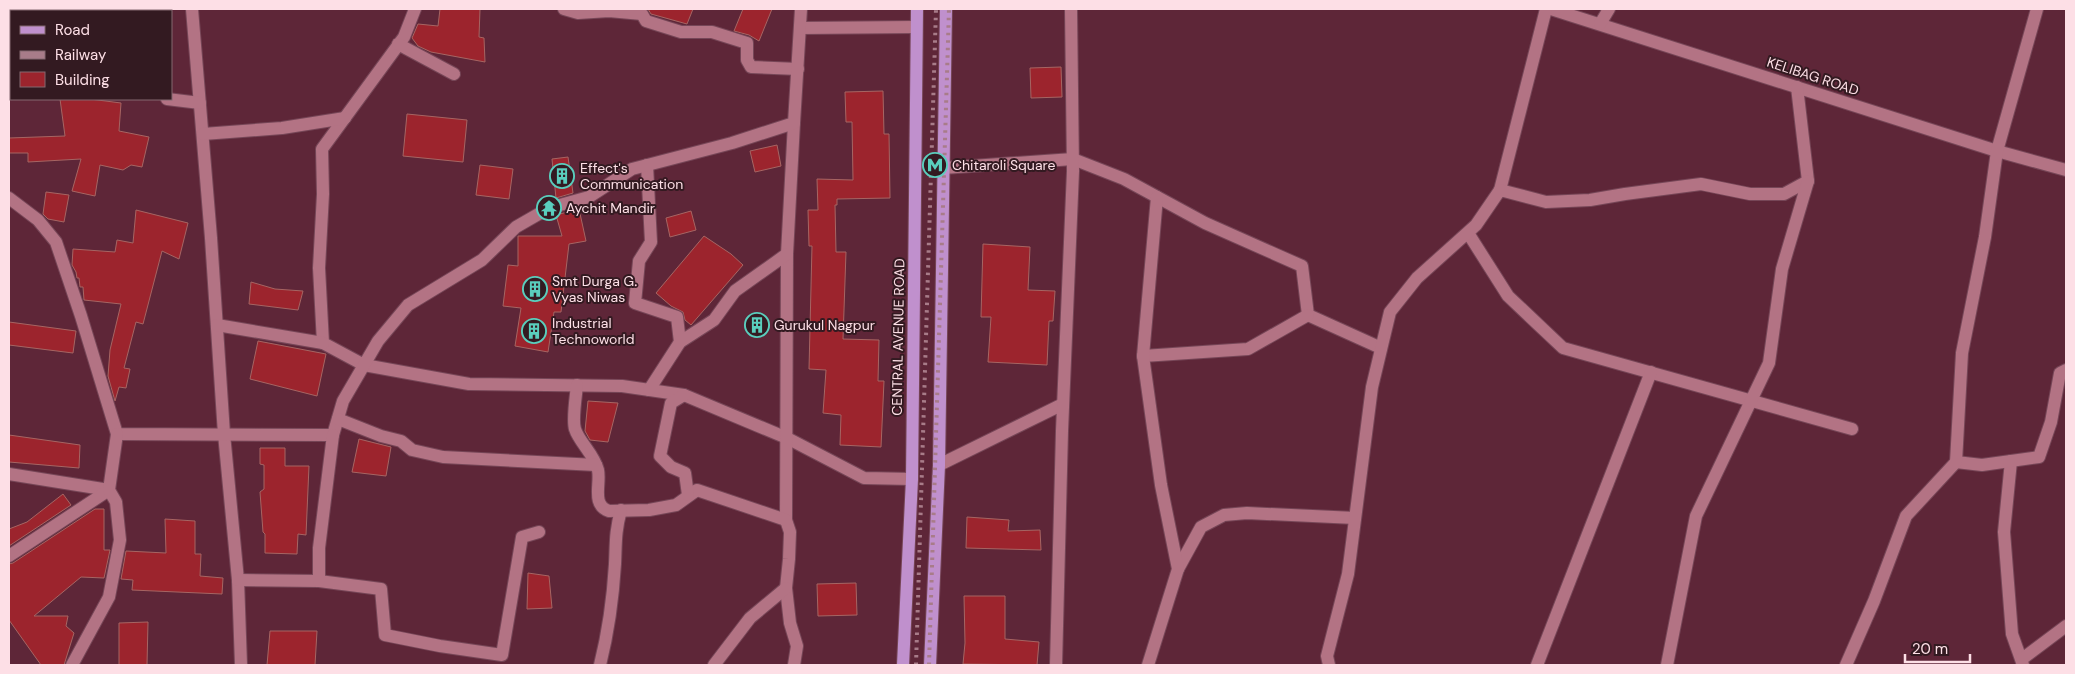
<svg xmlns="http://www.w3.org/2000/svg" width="2075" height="674" viewBox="0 0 2075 674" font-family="'DM Sans',sans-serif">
  <rect width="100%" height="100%" fill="#5e2638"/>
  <g fill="#9c242d" stroke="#a66563">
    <path d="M440,9H480L479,37L484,38L485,62L431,52L418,46L412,38L418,24L438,26Z"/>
    <path d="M648,9H693L687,24L651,14Z"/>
    <path d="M743,9H772L759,41L749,35L734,31Z"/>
    <path d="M1061,67L1062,97L1031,98L1030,68Z"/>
    <path d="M883,91L884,134H889L890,198L837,199V205H835L836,252H846L843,339L879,340L878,381H884L881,447L840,445L841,415L823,413L826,370L809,369L812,246H809L808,210H818L817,179L853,180L852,122H846L845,92Z"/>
    <path d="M60,99H90L121,103L119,131L149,137L142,167L131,165L123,170L100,165L95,196L72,191L81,159L28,162V153H9V138L65,136Z"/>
    <path d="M407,114L467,120L463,162L403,156Z"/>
    <path d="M777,145L781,166L755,172L750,151Z"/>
    <path d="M568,157L573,193L556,198L552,159Z"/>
    <path d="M480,165L513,169L509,199L476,195Z"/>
    <path d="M46,192L69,195L64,222L48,219L43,214Z"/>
    <path d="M579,209L586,241L569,244L561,312H554L548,352L515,346L521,308L503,306L508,265L518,266V236H562L556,215Z"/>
    <path d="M136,210L188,223L179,259L162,251L143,324L136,322L124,368L130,369L126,388L119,387L115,401L108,376L110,350L121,304L84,300L83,287H80L79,278H77L76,272L72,265L73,249L115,252L117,240L133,243Z"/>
    <path d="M691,211L696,230L670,237L666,218Z"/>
    <path d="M704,236L731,254L743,265L691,325L685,320L683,312L671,306L656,293Z"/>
    <path d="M983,244L1030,247L1028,290L1055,291L1053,321H1049L1047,365L988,362L991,317H981Z"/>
    <path d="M251,282L275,289L303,291L298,310L249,304Z"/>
    <path d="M9,322L76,331L73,353L9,345Z"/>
    <path d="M258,341L326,354L317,396L250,379Z"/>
    <path d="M588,401L618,403L608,442L590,440L585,431Z"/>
    <path d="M9,435L80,445L79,468L9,462Z"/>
    <path d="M359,439L391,447L386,476L352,472Z"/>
    <path d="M260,448H285V466H309L306,535L298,534L297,554L265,553V534L263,532L260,492L264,489V465L260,464Z"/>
    <path d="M63,494L71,505L9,546V529L27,522Z"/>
    <path d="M95,509H104V550H110L104,578L81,577L34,616H68L66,626L74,633L64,665H41L9,620V564L13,563Z"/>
    <path d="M967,517L1009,520L1008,531L1040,530L1041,550L966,548Z"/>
    <path d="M165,519L195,521V554H201L200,576L223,578L222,594L132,590L133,580L121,579L126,551L166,553Z"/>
    <path d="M528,573L549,576L552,608L527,609Z"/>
    <path d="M856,583L857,615L818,616L817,584Z"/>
    <path d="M964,596H1005V639L1039,642L1037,665L963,664L965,643Z"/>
    <path d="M148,622L147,665H119V623Z"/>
    <path d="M270,631H317L315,665H267Z"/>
  </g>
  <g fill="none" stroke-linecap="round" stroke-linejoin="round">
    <defs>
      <g id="minor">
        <path d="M192,9L211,238L224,434L238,580L241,665"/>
        <path d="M415,9L404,37L322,149L323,194L319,268L323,343L364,365L469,384L622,386L684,395L787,438L864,478L912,479"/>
        <path d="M564,9L578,13L609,11L642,14L646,21L681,32H712L747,43V60L751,67L798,69"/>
        <path d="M1551,9L1997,151L2066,170"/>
        <path d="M1600,24L1609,9"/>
        <path d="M800,28L916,27"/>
        <path d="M398,44L454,74"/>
        <path d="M167,99L200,103"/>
        <path d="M794,123L787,254L786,520L790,532L789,559L786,588L790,623L797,646L794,665"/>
        <path d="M203,134L282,128L345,118"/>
        <path d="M647,165L651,242L639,261L635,303L677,317L680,342"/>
        <path d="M943,168L1073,159L1124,179L1205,223L1302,266L1308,315L1381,348"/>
        <path d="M1500,190L1546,9"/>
        <path d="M9,198L38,220L56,242L81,316L117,434L333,435L343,401L378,341L408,305L482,260L516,227L549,208L589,197L632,169L732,143L794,123L801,9"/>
        <path d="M1468,233L1508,296L1563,348L1852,429"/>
        <path d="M217,325L323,343"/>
        <path d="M1143,356L1248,349L1308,315"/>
        <path d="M577,385C576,396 572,420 575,429C579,442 594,454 598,470C601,484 591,505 609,511L649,510L676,505L697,490L786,520"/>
        <path d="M649,390L680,342L714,320L735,291L787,254"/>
        <path d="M684,395L671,403L660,456L671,467L685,473L688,495"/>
        <path d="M338,419L381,436L401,441L412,450L443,457L596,465"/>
        <path d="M2011,461L2004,532L2012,634L2023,665"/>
        <path d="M1956,462L1982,465L2039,457L2051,422L2060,373L2066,370"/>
        <path d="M939,465L1063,404"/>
        <path d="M9,474L109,490"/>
        <path d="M9,556L109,490"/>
        <path d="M1178,569L1201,527L1224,515L1247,513L1355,518"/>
        <path d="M238,580L319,581L381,589L385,635L440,646L502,655L522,537L539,532"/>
        <path d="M319,581V548L333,435"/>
        <path d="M2022,659L2066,626"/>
        <path d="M72,665L109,597L120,540L116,502L109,490L117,434"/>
        <path d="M600,665C608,633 613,598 615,564C616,543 615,532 621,510"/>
        <path d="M714,665L750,618L786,588"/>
        <path d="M1056,665L1062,431L1073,171L1071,9"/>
        <path d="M1148,665L1178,569L1161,485L1143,356L1157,197"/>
        <path d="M1329,665L1327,656L1348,574L1372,387L1390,312L1417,278L1476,225L1500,190L1546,202L1590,200L1625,194L1701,184L1750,194H1784L1808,181L1797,87"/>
        <path d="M1537,665L1651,372"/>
        <path d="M1667,665L1696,516L1769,363L1782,269L1808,181"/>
        <path d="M1846,665L1874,601L1906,516L1956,462L1962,353L1985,237L1997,151L2037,9"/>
      </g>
      <g id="major">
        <path d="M903,665L912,479L917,9"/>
        <path d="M930,665L939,465L946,9"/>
      </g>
    </defs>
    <use href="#minor" stroke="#764657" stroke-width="14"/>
    <use href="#major" stroke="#764657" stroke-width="14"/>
    <use href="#minor" stroke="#b37384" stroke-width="12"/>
    <use href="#major" stroke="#c090cd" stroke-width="12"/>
    <g stroke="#a87c89" stroke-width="4" stroke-dasharray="2.5 5" stroke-linecap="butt">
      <path d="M916,665L936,9"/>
      <path d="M929,665L949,9"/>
    </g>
  </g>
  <defs>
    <symbol id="metro-ring" viewBox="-11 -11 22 22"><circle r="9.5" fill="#331a21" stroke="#5acebd" stroke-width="1.5"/><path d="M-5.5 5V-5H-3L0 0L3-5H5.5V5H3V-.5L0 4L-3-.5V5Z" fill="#5acebd"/></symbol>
    <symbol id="building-ring" viewBox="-11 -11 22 22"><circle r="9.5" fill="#331a21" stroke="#5acebd" stroke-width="1.5"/><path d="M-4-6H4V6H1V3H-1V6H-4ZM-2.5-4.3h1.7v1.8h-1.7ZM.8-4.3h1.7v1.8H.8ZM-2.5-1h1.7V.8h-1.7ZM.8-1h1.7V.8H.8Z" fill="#5acebd"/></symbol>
    <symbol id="temple-ring" viewBox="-11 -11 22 22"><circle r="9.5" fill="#331a21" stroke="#5acebd" stroke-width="1.5"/><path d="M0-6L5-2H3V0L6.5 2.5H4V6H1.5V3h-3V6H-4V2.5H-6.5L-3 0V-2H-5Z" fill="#5acebd"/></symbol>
  </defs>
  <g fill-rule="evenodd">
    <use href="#metro-ring" x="921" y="151" width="28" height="28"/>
    <use href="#building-ring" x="548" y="162" width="28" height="28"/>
    <use href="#temple-ring" x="535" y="194" width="28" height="28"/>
    <use href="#building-ring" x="521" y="275" width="28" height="28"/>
    <use href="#building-ring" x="743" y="311" width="28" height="28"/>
    <use href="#building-ring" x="520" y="317" width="28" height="28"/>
  </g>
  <g text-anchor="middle" stroke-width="4" stroke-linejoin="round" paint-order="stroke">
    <g font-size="14" fill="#fddfe6" stroke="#331a21">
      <text transform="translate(1813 76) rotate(18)" y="5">KELIBAG ROAD</text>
      <text transform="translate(898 337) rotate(-89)" y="5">CENTRAL AVENUE ROAD</text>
    </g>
    <g font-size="14" fill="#fddfe6" stroke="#331a21" text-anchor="start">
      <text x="952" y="170">Chitaroli Square</text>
      <text x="580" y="173">Effect's<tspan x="580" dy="16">Communication</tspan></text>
      <text x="566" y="213">Aychit Mandir</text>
      <text x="552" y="286">Smt Durga G.<tspan x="552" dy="16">Vyas Niwas</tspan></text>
      <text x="552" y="328">Industrial<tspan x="552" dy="16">Technoworld</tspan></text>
      <text x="774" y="330">Gurukul Nagpur</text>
    </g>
  </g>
  <rect width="2075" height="674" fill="none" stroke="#fddfe6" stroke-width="20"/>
  <rect x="10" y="10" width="162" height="90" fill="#331a21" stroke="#846970"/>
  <rect x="20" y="26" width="25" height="8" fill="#c090cd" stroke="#846970"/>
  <text x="55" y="35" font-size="15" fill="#fddfe6">Road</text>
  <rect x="20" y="51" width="25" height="8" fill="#a87c89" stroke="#846970"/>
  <text x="55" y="60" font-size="15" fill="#fddfe6">Railway</text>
  <rect x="20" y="72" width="25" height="15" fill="#9c242d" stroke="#846970"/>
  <text x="55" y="85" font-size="15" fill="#fddfe6">Building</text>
  <path d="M1905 654v8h65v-8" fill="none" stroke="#fddfe6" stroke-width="2.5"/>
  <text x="1912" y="654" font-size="15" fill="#fddfe6" stroke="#331a21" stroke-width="4" paint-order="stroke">20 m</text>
</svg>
